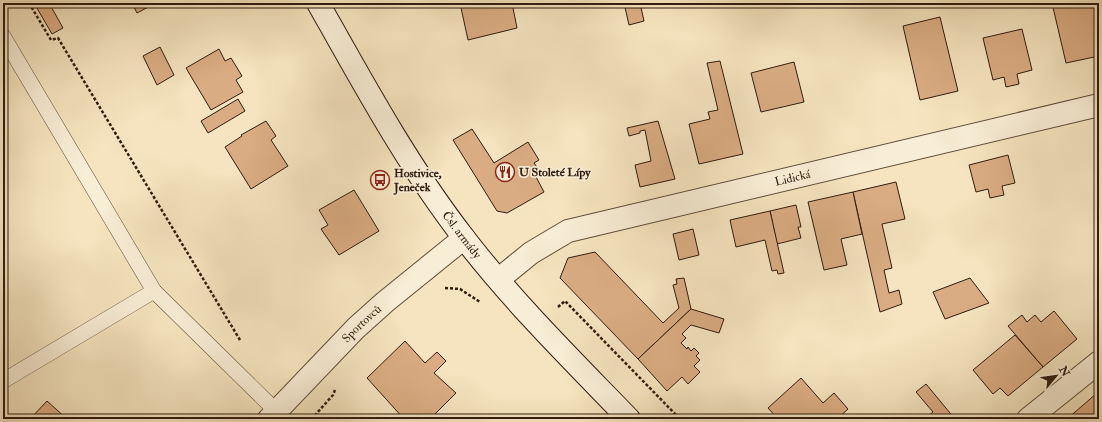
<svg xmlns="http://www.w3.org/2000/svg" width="1102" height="422" viewBox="0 0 1102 422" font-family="'IM FELL Double Pica',serif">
  <rect width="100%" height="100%" fill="#f5e4bf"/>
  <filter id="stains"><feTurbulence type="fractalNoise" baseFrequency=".005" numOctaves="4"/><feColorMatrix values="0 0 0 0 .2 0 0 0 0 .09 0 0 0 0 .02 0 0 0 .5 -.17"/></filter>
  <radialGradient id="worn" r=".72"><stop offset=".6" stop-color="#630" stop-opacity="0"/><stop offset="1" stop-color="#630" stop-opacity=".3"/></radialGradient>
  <g fill="#daac83" stroke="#2f1c0f">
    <path d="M34,3H49L63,28L52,34Z"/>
    <path d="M132,3H156L137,13Z"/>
    <path d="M460,3H512L517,28L468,40Z"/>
    <path d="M624,3H640L644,21L629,25Z"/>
    <path d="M1052,3H1099V56L1066,63Z"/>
    <path d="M940,17L958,91L920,100L903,26Z"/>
    <path d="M1022,29L1032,70L1017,74L1019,84L1006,87L1004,77L993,80L983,38Z"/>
    <path d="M160,47L174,75L157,85L143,56Z"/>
    <path d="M219,49L225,61L231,58L242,76L236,80L243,92L211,110L186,68Z"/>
    <path d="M720,61L743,154L699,164L689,124L710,119L708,112L718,110L707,63Z"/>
    <path d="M794,62L804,102L761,112L751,73Z"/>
    <path d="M238,99L245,111L208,133L201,121Z"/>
    <path d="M266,121L276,136L271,140L288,166L251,189L225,147L242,136L241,135Z"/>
    <path d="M658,121L675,179L640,187L635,165L651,161L645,130L640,131V133L629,136L627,128Z"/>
    <path d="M472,129L494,163L528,142L539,160L534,163L539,170L534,173L544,192L507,213L497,211L453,140Z"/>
    <path d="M1008,155L1015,183L1002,186L1004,195L990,198L988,189L976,192L969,165Z"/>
    <path d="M896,182L905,219L882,224L892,268L884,270L889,293L899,290L902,304L880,312L853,192Z"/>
    <path d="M354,190L379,231L339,255L321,229L328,225L319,210Z"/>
    <path d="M853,192L862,234L841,239L847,265L824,270L808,202Z"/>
    <path d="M796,205L801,227H798L801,238L777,244L770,211Z"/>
    <path d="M770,211L784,273L778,274L777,270L772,271L765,240L736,247L730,220Z"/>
    <path d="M693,229L699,255L679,260L673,234Z"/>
    <path d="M595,252L663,323L679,308L673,285L677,284L676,279L684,278L691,309L638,359L560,278L568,258Z"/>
    <path d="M970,278L989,303L945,319L933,292Z"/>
    <path d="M691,309L724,319L719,333L691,325L682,334L686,338L681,343L687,349L688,347L691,351L694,348L699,353L696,356L700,360L694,366L700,372L688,384L682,377L667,391L638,359Z"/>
    <path d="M1054,311L1077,339L1043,367L1008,326L1022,315L1027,322L1035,315L1041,322Z"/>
    <path d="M1015,335L1043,367L1008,396L1000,388L993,394L973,370Z"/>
    <path d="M405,341L425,363L437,352L446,361L434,373L456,393L430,419H404L367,378Z"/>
    <path d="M801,378L823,403L834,393L848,409L837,419H778L768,408Z"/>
    <path d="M926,384L955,419H927L926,418L933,412L916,392Z"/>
    <path d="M1097,393L1099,396V419H1067Z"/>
    <path d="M47,401L67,419H30Z"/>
  </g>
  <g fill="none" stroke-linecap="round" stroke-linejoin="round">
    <defs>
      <g id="service">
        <path d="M3,36L154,291L276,411"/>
        <path d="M3,381L154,291"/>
      </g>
      <g id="minor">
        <path id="s1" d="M499,279L531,253L568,231L1099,105"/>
        <path d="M1028,419L1099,362"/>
      </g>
      <g id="tertiary">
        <path id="s2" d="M269,419L356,328L385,302L464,238"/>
      </g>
      <g id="secondary">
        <path id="s3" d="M318,3C363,83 408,166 464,238C514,303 572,360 629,419"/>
      </g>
    </defs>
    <use href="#service" stroke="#604e3b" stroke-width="16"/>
    <use href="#minor" stroke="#604e3b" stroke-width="24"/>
    <use href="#tertiary" stroke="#604e3b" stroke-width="24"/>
    <use href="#secondary" stroke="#2f1c0f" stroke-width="24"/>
    <g stroke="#2f1c0f" stroke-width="2.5" stroke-dasharray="3 2" stroke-linecap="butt">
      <path d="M29,3L51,40L58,38L240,340"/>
      <path d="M445,288L460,289L480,302"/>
      <path d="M558,307L565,301L680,419"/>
      <path d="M321,419L316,414L333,395L335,390"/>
    </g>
    <use href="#service" stroke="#f8edd5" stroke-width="15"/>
    <use href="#minor" stroke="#f8edd5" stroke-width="22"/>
    <use href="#tertiary" stroke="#f8edd5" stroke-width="22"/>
    <use href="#secondary" stroke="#f8edd5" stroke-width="22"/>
  </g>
  <defs>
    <symbol id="restaurant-ring" viewBox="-11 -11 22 22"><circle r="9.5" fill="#f8edd5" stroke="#8f2418" stroke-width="1.5"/><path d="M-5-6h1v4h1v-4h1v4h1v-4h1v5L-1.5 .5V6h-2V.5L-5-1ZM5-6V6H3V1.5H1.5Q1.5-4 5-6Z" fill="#8f2418"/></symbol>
    <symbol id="bus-ring" viewBox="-11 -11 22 22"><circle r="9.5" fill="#f8edd5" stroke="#8f2418" stroke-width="1.5"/><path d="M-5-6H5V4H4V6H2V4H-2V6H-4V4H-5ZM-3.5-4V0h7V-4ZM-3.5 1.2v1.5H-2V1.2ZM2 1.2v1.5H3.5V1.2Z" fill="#8f2418"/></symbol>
  </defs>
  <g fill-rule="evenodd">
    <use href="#restaurant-ring" x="494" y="161" width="22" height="22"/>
    <use href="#bus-ring" x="369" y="169" width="22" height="22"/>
  </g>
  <g text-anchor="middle" stroke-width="3.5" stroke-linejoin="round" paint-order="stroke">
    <g font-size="12" font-weight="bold" fill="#2f1c0f" stroke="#f8edd5" text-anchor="start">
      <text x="519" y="176">U Stoleté Lípy</text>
      <text x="394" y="177">Hostivice,<tspan x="394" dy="14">Jeneček</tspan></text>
    </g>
    <g font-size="12" fill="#2f1c0f" stroke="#f8edd5">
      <text dy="4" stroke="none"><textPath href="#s1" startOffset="315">Lidická</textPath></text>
      <text dy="4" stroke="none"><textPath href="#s3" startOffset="273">Čsl. armády</textPath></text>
      <text dy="4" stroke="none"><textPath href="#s2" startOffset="133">Sportovců</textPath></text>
    </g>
  </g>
  <rect width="1102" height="422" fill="none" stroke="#f5e4bf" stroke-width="16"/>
  <rect x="4" y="4" width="1094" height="414" fill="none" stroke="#2f1c0f" stroke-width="2"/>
  <rect x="8" y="8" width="1086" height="406" fill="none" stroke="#2f1c0f"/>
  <g transform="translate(1056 376) rotate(61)" stroke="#f8edd5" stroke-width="3" paint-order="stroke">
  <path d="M0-3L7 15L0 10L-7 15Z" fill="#2f1c0f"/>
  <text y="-6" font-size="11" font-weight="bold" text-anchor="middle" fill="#2f1c0f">N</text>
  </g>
  <rect width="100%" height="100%" filter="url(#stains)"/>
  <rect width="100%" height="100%" fill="url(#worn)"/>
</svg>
